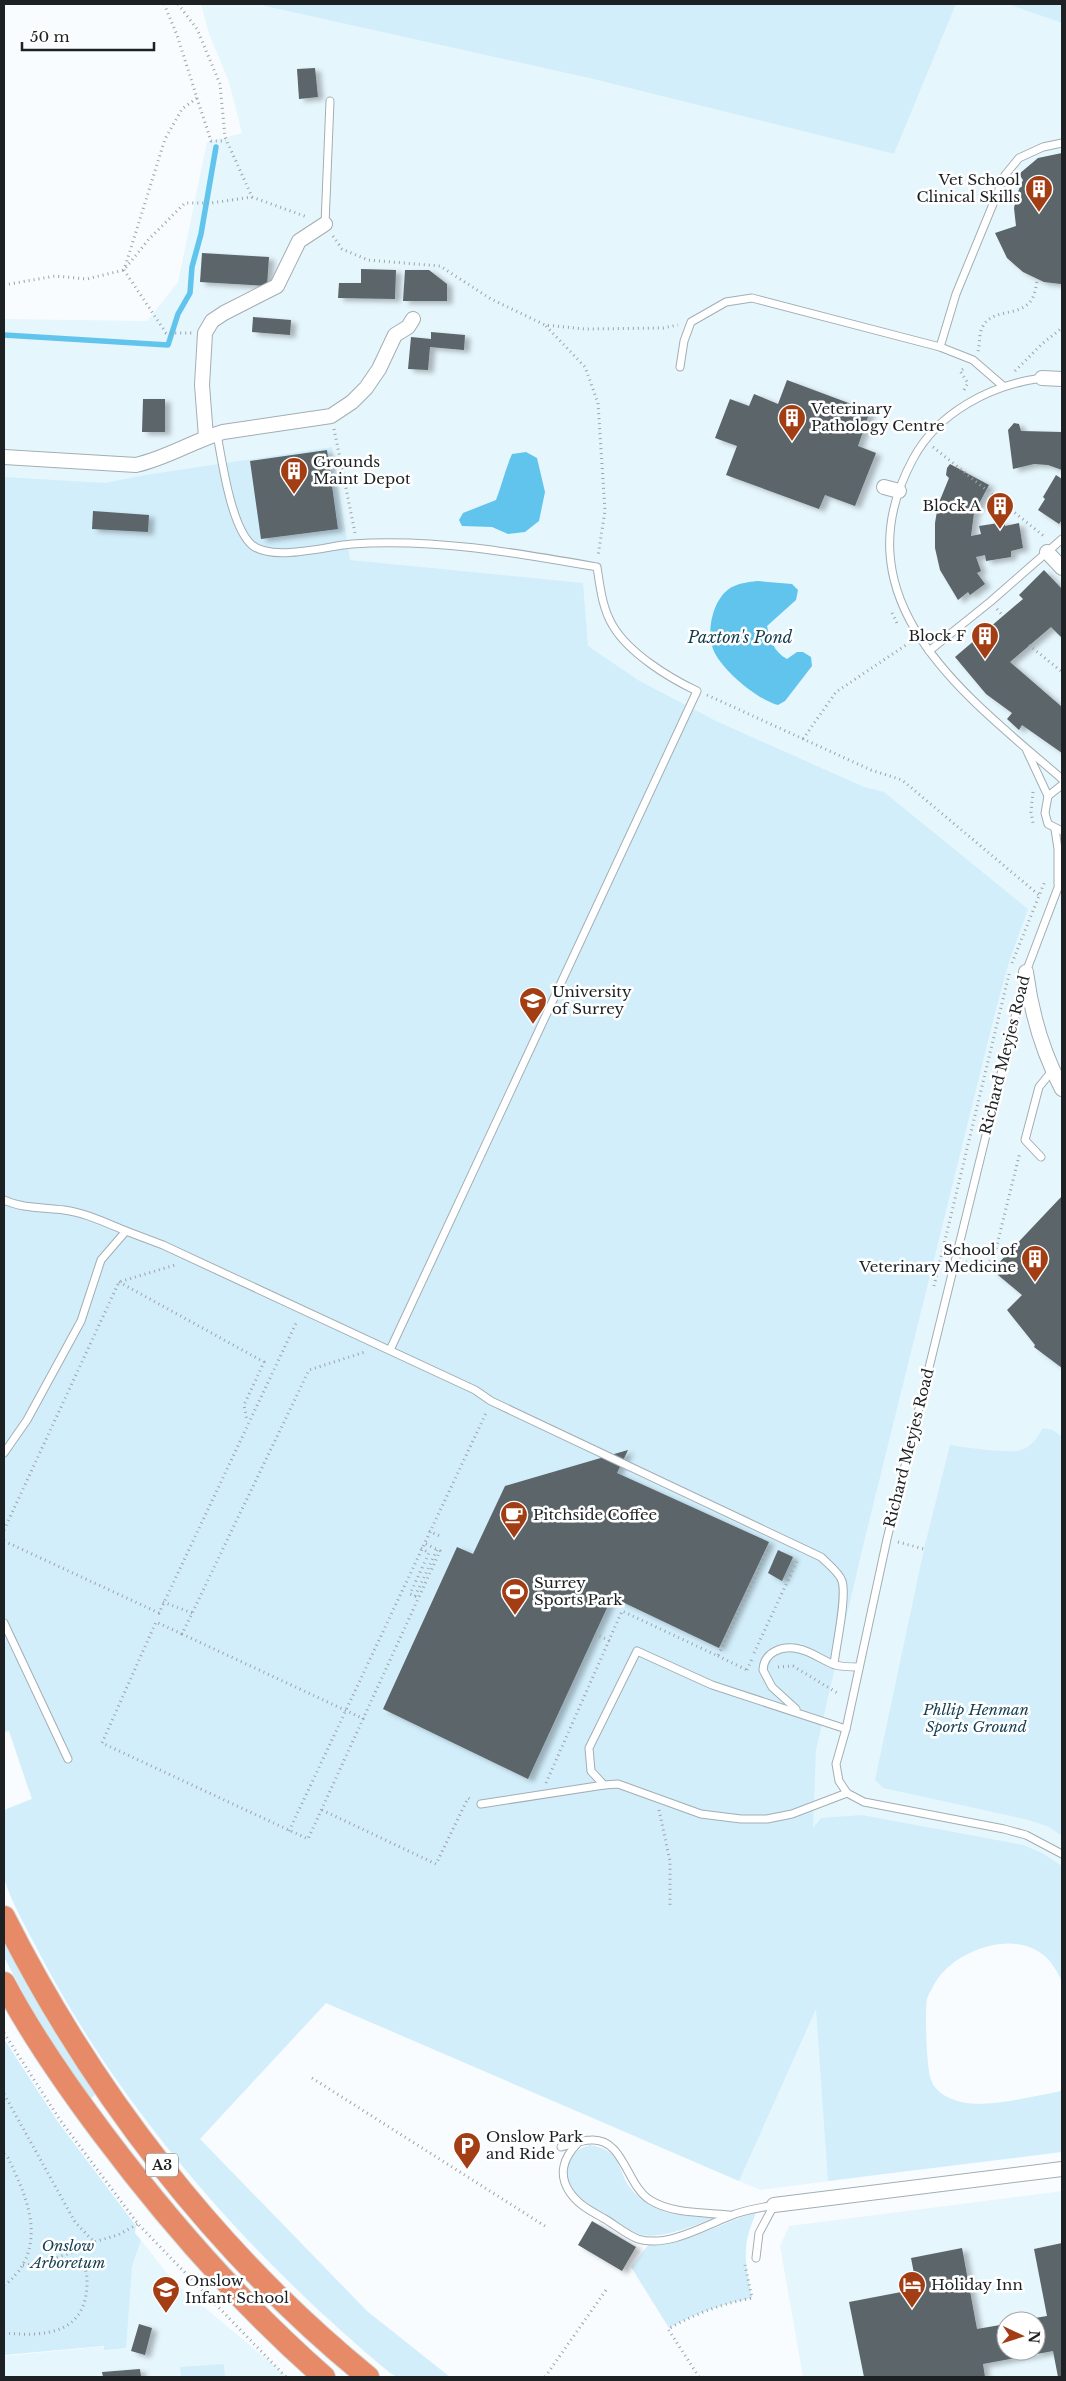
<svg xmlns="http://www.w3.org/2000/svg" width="1066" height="2381" viewBox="0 0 1066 2381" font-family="'Libre Baskerville',serif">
  <defs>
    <filter id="shadow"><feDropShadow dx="5.5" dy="3" stdDeviation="2.5" flood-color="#0004"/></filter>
  </defs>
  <rect width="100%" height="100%" fill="#f8fcff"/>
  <g fill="#e6f6fd" fill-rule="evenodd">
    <path d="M201,4H256L589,78L894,154L956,4H1007L1062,23V1922L860,1912L861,2177L760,2190L326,2003L188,2151L4,1810L32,1799L9,1731L4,1732V319L147,321L178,282L207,142L242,133L229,82L209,34Z"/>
    <path d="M1062,2191V2377H803L780,2246L789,2226ZM1006,2321H1036V2351H1006Z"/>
    <path d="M141,2240L174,2282L288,2377H5L4,2356L109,2346Z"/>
  </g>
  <g fill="#d2eefb">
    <path d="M256,4H956L894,154L589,78Z"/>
    <path d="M1007,4H1062V23Z"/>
    <path d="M332,447L350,560L583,583L588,646L638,680L716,721L864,787L884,792L1028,909L1009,962L996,1009L862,1550L816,1750L813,1828L821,1818L862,1815L1023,1845L1042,1853L1062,1866V1981C1057,1972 1051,1960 1042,1954C1011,1929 950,1953 934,1985C932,1989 928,1995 927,1999C925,2013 926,2071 932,2082C935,2090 944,2096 952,2099C979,2111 1027,2097 1057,2092L1062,2090V2152L828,2181L816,2009L739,2181L326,2003L200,2139L367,2311L450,2377H397L390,2373C254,2260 126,2117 43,1960C31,1936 11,1903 4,1878C0,1862 4,1828 4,1810L32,1799L9,1731L4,1732V477L105,483L145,475Z"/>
    <path d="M1043,1428L1053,1430L1062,1437V1836L1049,1827L1029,1820L883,1788L875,1780L924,1549L950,1445C965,1447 1008,1454 1021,1450C1032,1447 1038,1436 1043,1428Z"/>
    <path d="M4,1940L50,2025L97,2093L90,2099L42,2029L4,1957Z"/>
    <path d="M4,2039L58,2122L136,2226L135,2233L141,2240L132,2268L126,2348L104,2350V2346L4,2355Z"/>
    <path d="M590,2145C625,2151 615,2170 632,2190C639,2199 650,2206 660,2210C674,2217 702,2216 717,2217C697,2224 661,2241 639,2234C627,2230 585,2204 577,2195C559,2175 565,2152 590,2145Z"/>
    <path d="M756,2213C741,2247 745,2263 752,2298C722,2304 696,2313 669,2328L631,2267L649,2244C687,2246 720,2222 756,2213Z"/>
    <path d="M224,2364L225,2377H181L180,2367Z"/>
  </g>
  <g fill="#61c4ed">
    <path d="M526,452L537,458L545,492L539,521L525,532L508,534L492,527L462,526L459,520L463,513L496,500C502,485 505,470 512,454Z"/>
    <path d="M757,581L792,584L798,590L796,600L767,626C770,640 774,652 787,659L797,652H803L811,657L812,666L785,701L778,705C758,700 721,670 713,649C706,631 713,597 732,587C740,583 749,582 757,581Z"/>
  </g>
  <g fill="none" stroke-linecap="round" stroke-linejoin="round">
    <path stroke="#61c4ed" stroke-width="5.5" d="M4,335L168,345L178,314L190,293L192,267L201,234L216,147"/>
  </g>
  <g fill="#5b6569" filter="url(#shadow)">
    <path d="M315,68L318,97L299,99L297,69Z"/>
    <path d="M1062,153V284H1061L1044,282L1023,272L1007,258L995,233L1016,226L1014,208L1017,194L1023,180L1019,174L1038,158Z"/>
    <path d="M202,253L269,257L267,286L200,282Z"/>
    <path d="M361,269L396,270L395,299L338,298L339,283H361Z"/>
    <path d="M405,270H429L447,284V301H403Z"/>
    <path d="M253,317L291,320L290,335L252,332Z"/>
    <path d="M431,332L465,335L464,350L430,347L428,370L408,369L411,337L431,339Z"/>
    <path d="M787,380L870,411L858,446L876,453L855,506L825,495L819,509L726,475L737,446L715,438L730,399L749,406L754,394L778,404Z"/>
    <path d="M143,399H165V432H142Z"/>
    <path d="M1014,423L1019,424L1021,431L1062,432V470L1048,465L1034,464L1013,469L1008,430Z"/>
    <path d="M327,450L338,529L261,539L250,461Z"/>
    <path d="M950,464L989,485L974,513L971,536L981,534L979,526L1005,522V526L1019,523L1023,548L1011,551V557L986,561L985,555L976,557L981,571L977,573L985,584L970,595L968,592L958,600L940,570L935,548V523L938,505L949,478L946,475L947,468Z"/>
    <path d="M1056,475L1062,479V520L1059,524L1038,510L1045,499L1043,497Z"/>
    <path d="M93,511L149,515L148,532L92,529Z"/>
    <path d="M1044,570L1062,589V638L1051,627L1010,662L1062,707V753L1022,725L1019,730L1007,719L1012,713L986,694L955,657L1023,599L1019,595Z"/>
    <path d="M1062,1196V1368L1034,1347L1035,1345L1007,1310L1022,1295L992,1270Z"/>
    <path d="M628,1450L617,1473L769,1542L719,1648L612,1597L528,1779L383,1709L457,1547L473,1554L505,1486Z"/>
    <path d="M778,1550L793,1557L782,1581L768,1573Z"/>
    <path d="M592,2221L636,2247L622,2271L578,2245Z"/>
    <path d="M1062,2243V2377H1058L1053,2351L983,2364L985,2377H864L849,2302L917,2289L911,2258L962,2248L977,2329L1006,2324V2351H1036V2321L1023,2320L1047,2316L1034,2249Z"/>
    <path d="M139,2324L152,2328L145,2355L131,2351Z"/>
    <path d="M140,2369L141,2377H103L102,2372Z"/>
  </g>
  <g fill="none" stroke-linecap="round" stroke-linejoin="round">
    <defs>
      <g id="service">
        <path d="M325,224L330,101"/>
        <path d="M940,347L956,294L1005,175L1019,158L1043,147L1062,143"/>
        <path d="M680,367L684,341L691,322L726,302L752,298L940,347L973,360L1003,386"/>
        <path d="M1042,378C991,385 938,412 913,459C836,602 966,696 1062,779"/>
        <path d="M217,434C222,461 231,527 252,545C272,562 327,546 352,544C433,538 517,553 597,567C600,586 602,608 613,626C629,653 669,678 697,691L390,1350"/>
        <path d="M929,651L990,602L1062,539"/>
        <path d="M1027,751L1048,796"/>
        <path d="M1062,785L1048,796L1045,813L1048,824L1062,831"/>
        <path d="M1055,829L1058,849V884"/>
        <path d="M1062,877L1026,972L887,1539L846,1729L836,1764L839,1781L847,1793L864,1802L1004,1829L1026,1835L1062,1854"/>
        <path d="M1041,1157L1025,1140L1039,1087L1052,1071"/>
        <path d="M4,1200C23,1209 43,1207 64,1210C86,1213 106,1223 126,1231"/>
        <path d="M4,1453L27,1420L81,1321L101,1260L126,1231L163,1245L475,1390L491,1401L821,1557C828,1564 839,1572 842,1581C847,1597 836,1646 834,1664"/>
        <path d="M4,1623L68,1759"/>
        <path d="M796,1709L772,1687L763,1670C764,1652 782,1645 799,1649C811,1651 823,1661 835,1665C843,1667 850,1667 859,1667"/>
        <path d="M846,1729L712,1685L637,1651L589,1748L591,1771L604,1785L618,1784L701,1814L741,1819H767L792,1814L847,1793"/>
        <path d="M481,1804L604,1785"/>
        <path d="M577,2144C564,2157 558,2174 569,2191C578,2205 591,2211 605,2219C615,2225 627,2235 638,2239C667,2248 704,2226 730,2216C744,2210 760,2208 774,2205"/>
        <path d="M561,2147C570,2145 581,2140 591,2140C624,2138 626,2185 650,2200C672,2214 703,2212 729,2215"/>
        <path d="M756,2258L759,2233L774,2205"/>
      </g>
      <g id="minor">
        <path d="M1042,378L1062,379"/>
        <path d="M206,437L202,385L205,333L212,321L224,313L277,286L299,241L325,224"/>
        <path d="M4,457L136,465C167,458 193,441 223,432L331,416L352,402L366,388L379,369L395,335L408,327L413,319"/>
        <path d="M884,487L899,491"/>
        <path d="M1047,552L1062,568"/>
        <path d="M1026,972C1031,1011 1043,1053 1062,1089"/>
        <path d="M774,2205L1062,2169"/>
      </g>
      <g id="trunk">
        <path d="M4,1917C92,2092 216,2253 368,2377"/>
        <path d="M4,1983C32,2036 67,2086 103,2134C169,2222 242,2305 324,2377"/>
      </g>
    </defs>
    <use href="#service" stroke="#a3aeb3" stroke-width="9"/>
    <use href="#minor" stroke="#a3aeb3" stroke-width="16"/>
    <use href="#trunk" stroke="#d6d7d7" stroke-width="24"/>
    <g stroke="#9fa3a6" stroke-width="3" stroke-dasharray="1 4" stroke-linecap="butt">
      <path d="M164,4L177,35L197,98L182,109L165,139L124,270L166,333H192"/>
      <path d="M178,4L197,29L220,84L225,137L252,197L307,217"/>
      <path d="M197,98L211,141H226"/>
      <path d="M333,236L342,249L368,260L440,266L491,299L545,325L585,329L663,328L678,325"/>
      <path d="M4,285L55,276L87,279L124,270L149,239L185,203H211L252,197"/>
      <path d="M546,326L585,367L598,403L605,511L598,556"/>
      <path d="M978,351C980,344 979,334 982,328C991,308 1017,317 1030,302C1035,296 1036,287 1037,280"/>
      <path d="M963,369L960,371L968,383L963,392"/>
      <path d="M1015,371L1043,343L1062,328"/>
      <path d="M334,429L355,533"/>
      <path d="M933,447L1045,537"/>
      <path d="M997,609L1003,616"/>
      <path d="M892,613L898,625"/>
      <path d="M1029,645L1062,672"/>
      <path d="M707,695L871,770L902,780L1039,895"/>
      <path d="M803,739L836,692L909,643"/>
      <path d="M1033,792L1031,812L1033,823"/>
      <path d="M1012,963L1045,881"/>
      <path d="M966,1262L985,1265L994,1257L1020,1152"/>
      <path d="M119,1282L264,1362L244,1405L247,1421"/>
      <path d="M934,1286L1009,974"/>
      <path d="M4,1530L119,1282L175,1265"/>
      <path d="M429,1531L442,1537"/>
      <path d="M4,1541L159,1613L297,1321"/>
      <path d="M898,1542L924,1549"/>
      <path d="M421,1548L429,1553L410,1594L415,1596L437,1550"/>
      <path d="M163,1602L192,1613"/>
      <path d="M182,1634L156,1622L102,1743L308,1839L440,1551L424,1543"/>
      <path d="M595,1634L610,1641"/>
      <path d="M754,1653L798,1559"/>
      <path d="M718,1656L747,1670"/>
      <path d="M778,1667L793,1666L839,1694"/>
      <path d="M747,1670L752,1659"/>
      <path d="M364,1719L182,1634L309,1370L365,1352"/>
      <path d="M546,1783L622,1611L718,1656L769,1546"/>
      <path d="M322,1810L436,1864L468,1798L472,1800"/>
      <path d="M659,1810L670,1861V1908"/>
      <path d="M289,1831L487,1411"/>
      <path d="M4,2033L60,2120L138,2224L286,2377"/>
      <path d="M312,2078L548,2228"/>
      <path d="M4,2094L75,2222L94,2242L118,2235L138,2224"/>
      <path d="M4,2154L8,2158C25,2193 45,2236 18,2272C13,2277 10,2282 4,2285"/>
      <path d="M23,2265L39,2264L79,2250"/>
      <path d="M4,2333C46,2337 88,2334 87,2280C87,2271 82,2259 79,2250L94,2242"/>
      <path d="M545,2377L606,2290"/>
      <path d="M699,2377L668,2329C695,2314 721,2304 752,2298L745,2265"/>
    </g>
    <use href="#service" stroke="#fff" stroke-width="7"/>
    <use href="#minor" stroke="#fff" stroke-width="14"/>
    <use href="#trunk" stroke="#e68a68" stroke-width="22"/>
  </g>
  <defs>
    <symbol id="building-pin" viewBox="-11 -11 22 30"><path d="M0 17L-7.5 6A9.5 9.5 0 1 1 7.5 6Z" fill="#a23d14" stroke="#fff"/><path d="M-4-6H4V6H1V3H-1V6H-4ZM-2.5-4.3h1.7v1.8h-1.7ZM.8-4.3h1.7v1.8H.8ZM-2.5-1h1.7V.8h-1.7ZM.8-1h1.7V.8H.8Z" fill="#fff"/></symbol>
    <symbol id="university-pin" viewBox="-11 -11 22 30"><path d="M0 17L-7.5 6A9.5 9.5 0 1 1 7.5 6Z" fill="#a23d14" stroke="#fff"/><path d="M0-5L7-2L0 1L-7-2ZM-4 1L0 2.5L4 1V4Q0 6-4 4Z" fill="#fff"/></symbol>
    <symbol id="cafe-pin" viewBox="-11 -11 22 30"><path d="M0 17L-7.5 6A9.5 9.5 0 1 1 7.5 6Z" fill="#a23d14" stroke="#fff"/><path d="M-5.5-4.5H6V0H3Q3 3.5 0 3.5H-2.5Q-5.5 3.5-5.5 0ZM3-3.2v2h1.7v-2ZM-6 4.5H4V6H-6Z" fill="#fff"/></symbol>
    <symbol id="stadium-pin" viewBox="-11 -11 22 30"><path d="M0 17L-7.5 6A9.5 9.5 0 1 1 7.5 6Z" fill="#a23d14" stroke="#fff"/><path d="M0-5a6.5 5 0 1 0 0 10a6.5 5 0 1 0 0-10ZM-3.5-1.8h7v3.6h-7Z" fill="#fff"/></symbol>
    <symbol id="parking-pin" viewBox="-11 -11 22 30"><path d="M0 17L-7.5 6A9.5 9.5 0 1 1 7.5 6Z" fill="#a23d14" stroke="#fff"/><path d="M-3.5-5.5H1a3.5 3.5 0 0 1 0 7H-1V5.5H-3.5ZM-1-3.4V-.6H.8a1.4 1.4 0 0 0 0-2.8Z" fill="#fff"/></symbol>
    <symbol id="hotel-pin" viewBox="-11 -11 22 30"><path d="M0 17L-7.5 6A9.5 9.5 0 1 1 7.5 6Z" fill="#a23d14" stroke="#fff"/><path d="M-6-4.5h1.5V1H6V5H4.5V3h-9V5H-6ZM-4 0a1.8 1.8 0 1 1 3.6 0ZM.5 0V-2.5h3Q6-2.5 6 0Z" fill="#fff"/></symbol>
    <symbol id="school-pin" viewBox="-11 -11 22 30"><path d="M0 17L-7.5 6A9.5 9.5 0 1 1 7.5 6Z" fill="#a23d14" stroke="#fff"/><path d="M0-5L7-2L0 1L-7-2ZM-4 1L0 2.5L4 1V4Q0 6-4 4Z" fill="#fff"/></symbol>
  </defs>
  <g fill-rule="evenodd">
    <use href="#building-pin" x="1023" y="173" width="32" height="43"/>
    <use href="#building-pin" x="776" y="402" width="32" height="43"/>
    <use href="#building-pin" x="278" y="455" width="32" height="43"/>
    <use href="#building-pin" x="984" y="490" width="32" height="43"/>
    <use href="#building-pin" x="969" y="620" width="32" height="43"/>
    <use href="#university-pin" x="517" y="985" width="32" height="43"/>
    <use href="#building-pin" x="1019" y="1243" width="32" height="43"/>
    <use href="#cafe-pin" x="498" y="1499" width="32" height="43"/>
    <use href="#stadium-pin" x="499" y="1576" width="32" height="43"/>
    <use href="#parking-pin" x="451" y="2130" width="32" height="43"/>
    <use href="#hotel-pin" x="896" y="2269" width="32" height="43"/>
    <use href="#school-pin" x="150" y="2274" width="32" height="43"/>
  </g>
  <g text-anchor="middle" stroke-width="5" stroke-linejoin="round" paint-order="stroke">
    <rect fill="#fff" stroke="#616465" stroke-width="1" x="146" y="2153.5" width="32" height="23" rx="4"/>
    <g font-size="14" font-weight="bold" fill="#1d2123">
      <text x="162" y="2170">A3</text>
    </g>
    <g font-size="15" fill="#1d2123" stroke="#fff" text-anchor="start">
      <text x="1020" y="185" text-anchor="end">Vet School<tspan x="1020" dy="17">Clinical Skills</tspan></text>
      <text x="811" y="414">Veterinary<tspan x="811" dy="17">Pathology Centre</tspan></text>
      <text x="313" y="467">Grounds<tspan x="313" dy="17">Maint Depot</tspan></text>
      <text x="981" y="511" text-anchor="end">Block A</text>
      <text x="966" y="641" text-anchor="end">Block F</text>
      <text x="552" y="997">University<tspan x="552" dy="17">of Surrey</tspan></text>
      <text x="1016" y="1255" text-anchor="end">School of<tspan x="1016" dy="17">Veterinary Medicine</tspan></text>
      <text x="533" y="1520">Pitchside Coffee</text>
      <text x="534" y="1588">Surrey<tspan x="534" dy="17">Sports Park</tspan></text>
      <text x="486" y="2142">Onslow Park<tspan x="486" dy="17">and Ride</tspan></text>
      <text x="185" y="2286">Onslow<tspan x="185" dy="17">Infant School</tspan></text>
      <text x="931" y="2290">Holiday Inn</text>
    </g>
    <g font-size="15" fill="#1d2123" stroke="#fff">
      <text transform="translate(1005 1055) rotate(-76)" y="5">Richard Meyjes Road</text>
      <text transform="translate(909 1448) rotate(-76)" y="5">Richard Meyjes Road</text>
    </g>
    <g font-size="15" font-style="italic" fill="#143f51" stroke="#fff">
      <text x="976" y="1715">Phllip Henman<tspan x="976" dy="17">Sports Ground</tspan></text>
      <text x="68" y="2251">Onslow<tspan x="68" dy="17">Arboretum</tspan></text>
    </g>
    <g font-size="16" font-style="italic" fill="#0f3b4d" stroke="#fff">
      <text x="740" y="643">Paxton's Pond</text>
    </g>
  </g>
  <rect width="1066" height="2381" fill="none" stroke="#1d2123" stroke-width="10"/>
  <g transform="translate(1021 2336) rotate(94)"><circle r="24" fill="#ffffff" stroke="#a5a6a7"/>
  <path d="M0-4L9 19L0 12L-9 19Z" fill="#a23d14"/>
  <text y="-8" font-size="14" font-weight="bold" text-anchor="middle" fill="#1d2123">N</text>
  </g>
  <path d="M22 42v8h132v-8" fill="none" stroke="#1d2123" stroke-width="2.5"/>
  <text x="30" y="42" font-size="15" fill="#1d2123" stroke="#ffffff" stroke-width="4" paint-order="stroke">50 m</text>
</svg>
